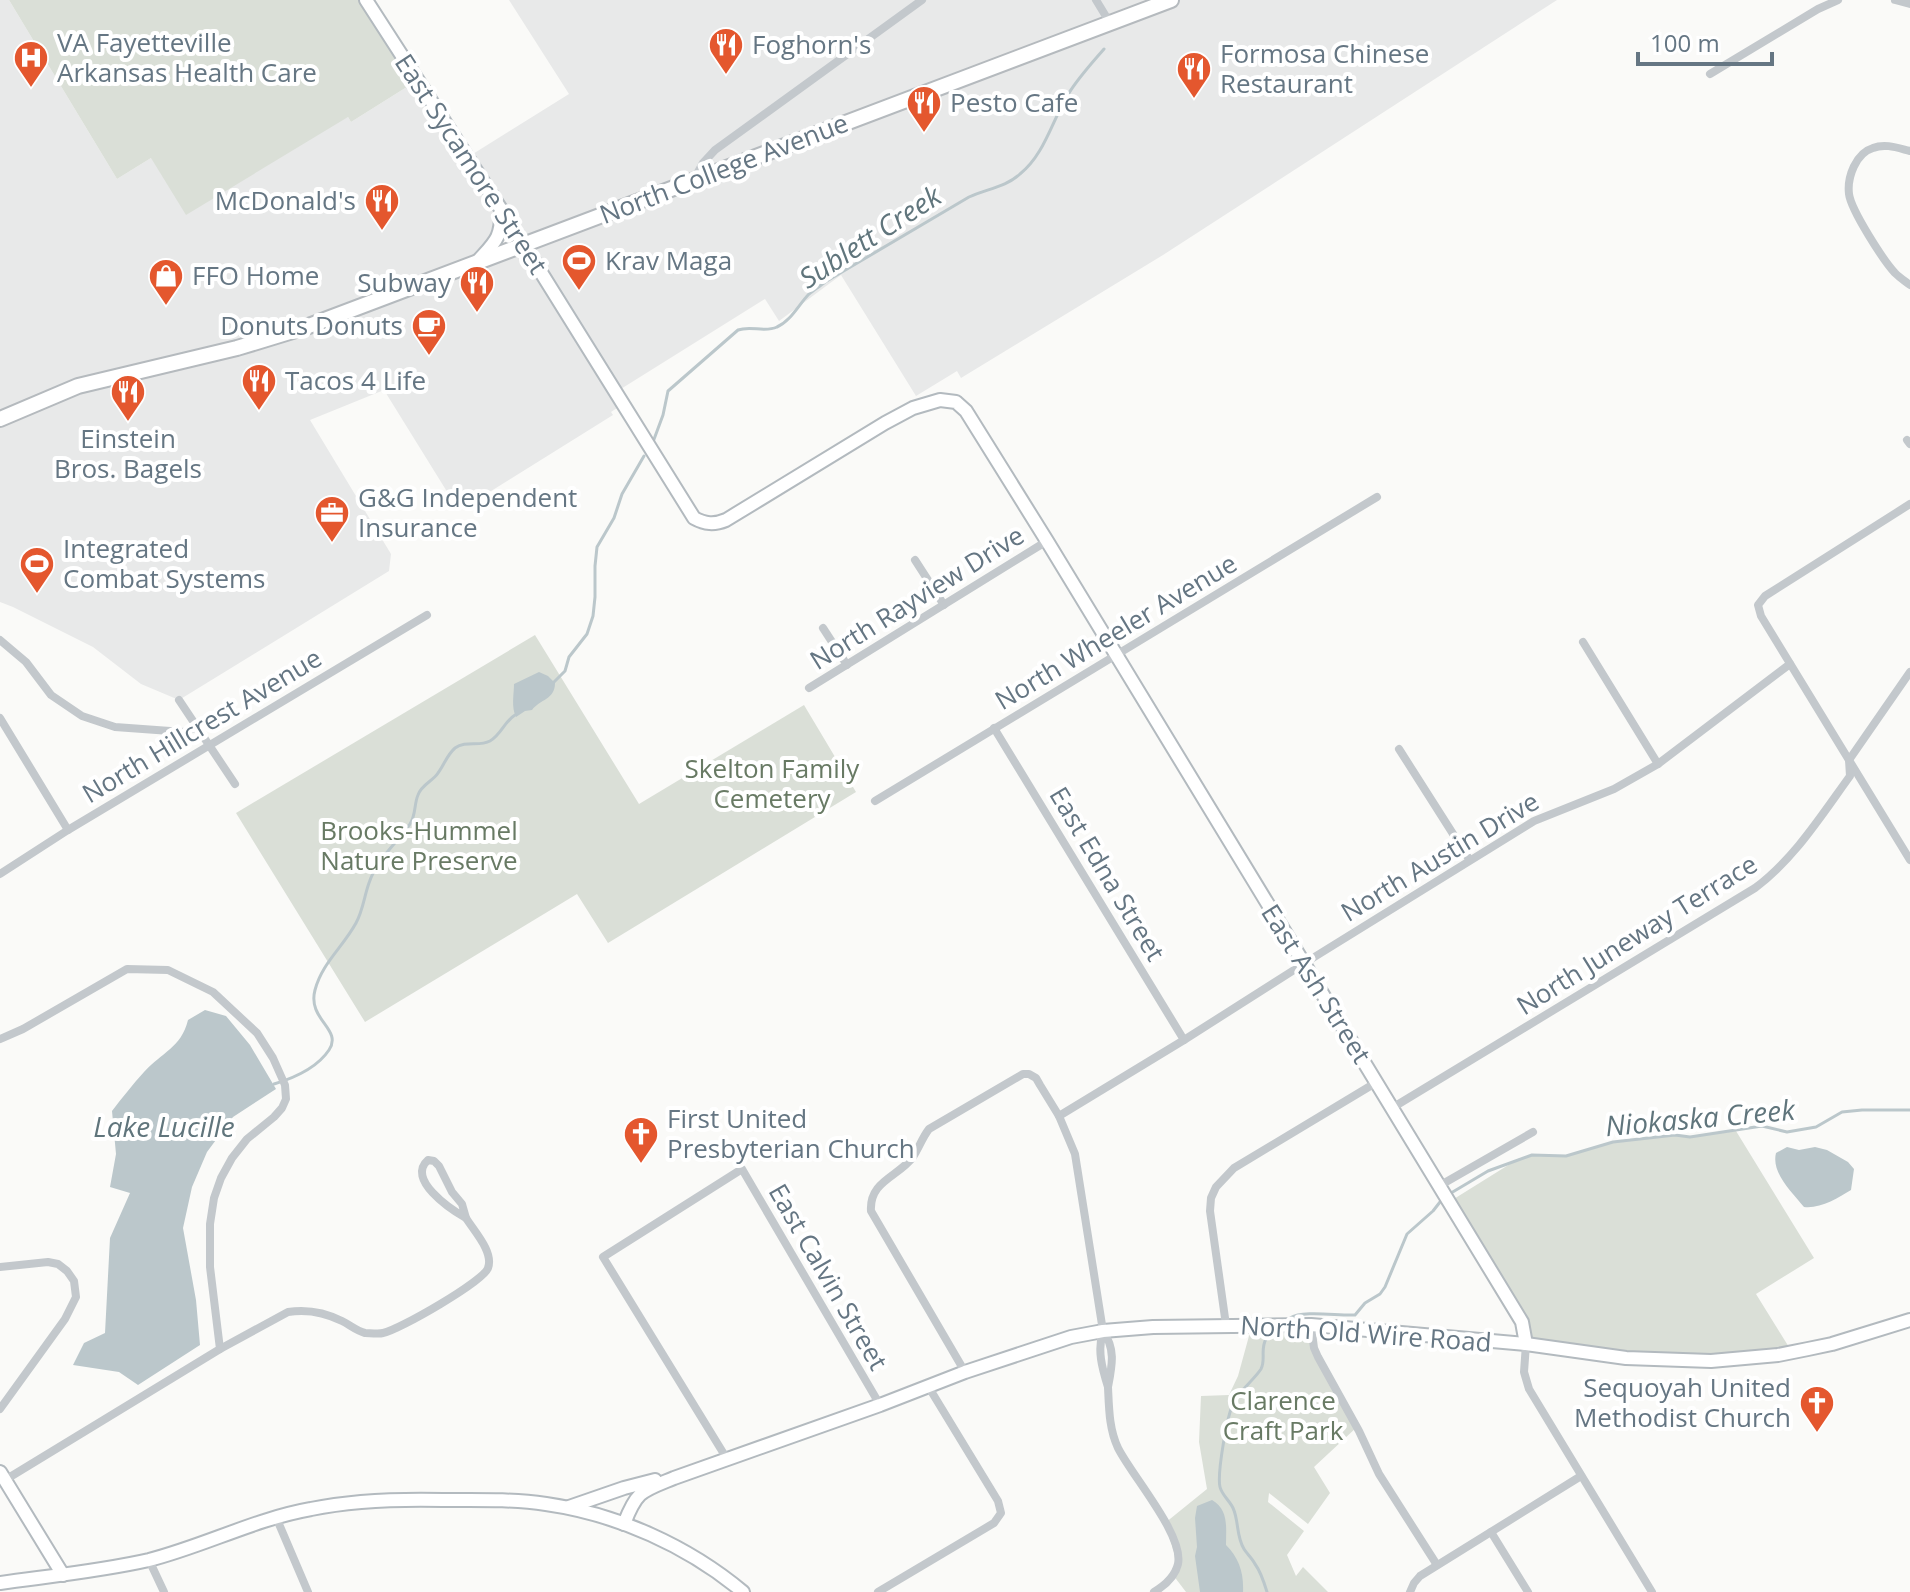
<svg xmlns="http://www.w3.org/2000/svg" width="1910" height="1592" viewBox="0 0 1910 1592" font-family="'Open Sans',sans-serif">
  <rect width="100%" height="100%" fill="#fafaf8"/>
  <path fill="#e8e9e9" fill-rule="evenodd" d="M0,0H9L117,179L151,158L348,117L351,122L418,80L468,157L569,94L509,0H1557L1163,255L961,378L957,371L916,396L841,275L779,321L765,299L616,392L623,404L611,412L613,415L459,511L384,390L310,420L391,554L389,571L179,700L141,684L93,647L13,607L0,602ZM502,212L524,245L477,262L502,225Z"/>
  <g fill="#dadfd7">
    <path d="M9,0H366L418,80L351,122L348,117L186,215L151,158L117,179Z"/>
    <path d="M535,635L639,804L804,705L856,792L608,943L577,894L365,1022L236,813Z"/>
    <path d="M1736,1131L1814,1258L1756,1294L1792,1352L1711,1361L1526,1344L1522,1322L1449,1202L1518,1159L1532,1155L1560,1157L1613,1142L1675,1135L1690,1137Z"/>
    <path d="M1252,1325H1311L1314,1348L1357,1427L1314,1467L1330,1493L1308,1524L1269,1493L1268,1502L1304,1531L1287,1555L1296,1576L1303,1567L1328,1592H1186L1173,1575L1178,1565L1165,1523L1207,1489L1199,1442L1201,1396L1229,1395L1238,1376Z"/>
  </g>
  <g fill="#bbc7cb">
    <path d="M539,672L548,676L555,683C555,700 540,699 532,710L525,711L516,717C511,707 514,694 514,684Z"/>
    <path d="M205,1010L226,1016L250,1045L276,1089L233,1117L207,1152L192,1187L183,1228L196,1300L200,1345L138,1385L119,1372L73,1365L84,1343L105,1333L110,1238L130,1193L110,1187L116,1154L112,1111C122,1098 133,1084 144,1072C162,1052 181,1048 188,1020Z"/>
    <path d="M1787,1147L1799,1150L1815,1147L1827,1150L1848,1162L1854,1169L1851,1190C1838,1198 1820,1209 1804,1207C1792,1192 1771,1173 1776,1153Z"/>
    <path d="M1212,1500C1229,1510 1226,1527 1226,1545C1239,1558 1244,1573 1243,1592H1200L1195,1556L1197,1547L1195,1518L1197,1506Z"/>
  </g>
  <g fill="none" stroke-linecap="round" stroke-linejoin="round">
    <g stroke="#bbc7cb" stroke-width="3">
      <path d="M653,442L663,415L668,391L738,330C751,325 764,333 777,327C791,321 799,304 809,294C814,290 820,286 825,282L969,197C986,189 1006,187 1020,174C1045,154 1052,120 1069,93C1079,77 1092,63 1104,49"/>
      <path d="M551,685L565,671L569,657L587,634L593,616L595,597V566L597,547L614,518L622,494L644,456"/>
      <path d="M274,1084C294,1078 317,1068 329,1050C343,1029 307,1020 315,990C322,963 343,947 356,923C363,910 364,897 369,883C377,859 396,844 410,824C416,815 414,804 418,795C421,785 433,781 438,773C444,765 447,755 455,748C466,740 479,747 490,741C501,735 504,722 515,715"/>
      <path d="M1451,1193L1488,1171L1532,1155L1566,1156L1613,1142L1675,1135L1690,1137L1762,1126L1787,1132L1816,1127L1842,1112L1862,1110H1910"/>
      <path d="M1290,1318C1303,1310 1338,1316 1355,1315L1365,1303L1380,1294L1385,1287L1407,1234L1433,1211L1440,1202"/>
      <path d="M1266,1339C1260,1349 1266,1360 1261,1369C1253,1381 1241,1389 1234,1402C1227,1414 1217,1474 1220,1487C1222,1495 1229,1500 1233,1508C1239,1521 1236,1536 1244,1549C1247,1554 1252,1558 1255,1564C1261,1572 1264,1582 1267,1592"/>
    </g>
    <defs>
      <g id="secondary">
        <path d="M366,0L524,245L694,518C705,524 714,525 726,520L885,423L913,408L940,400L956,402L966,411L1047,541L1522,1322L1526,1344"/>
        <path d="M477,262C495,242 502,238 501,210"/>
        <path d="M0,1472L63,1575"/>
        <path d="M569,1507L624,1488L655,1480"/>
        <path d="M624,1524C637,1490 642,1491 674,1478L880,1405L965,1372L1071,1337L1103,1331L1153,1327L1311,1325L1526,1344L1626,1358L1711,1361L1778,1355L1808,1349L1832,1344L1910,1320"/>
        <path d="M0,1583C50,1576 101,1571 149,1560C204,1546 255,1519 311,1509C355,1500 399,1499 443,1500C478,1500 512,1499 546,1504C617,1514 688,1546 743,1592"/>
      </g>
      <path id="primary" d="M0,419L78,386L237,348L306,327L1171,0"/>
    </defs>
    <use href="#secondary" stroke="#b3babf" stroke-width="16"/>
    <use href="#primary" stroke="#b5babe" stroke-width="18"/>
    <g stroke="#c3c8cc" stroke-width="8">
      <path d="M1096,0L1110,23"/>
      <path d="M1895,0L1910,4"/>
      <path d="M1710,74L1818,9L1838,0"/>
      <path d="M1910,151C1898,148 1885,143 1873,148C1856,153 1847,177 1849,194C1851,210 1883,260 1895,273C1900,278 1905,281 1910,285"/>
      <path d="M693,181L703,163L715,150L922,0"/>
      <path d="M1907,440L1910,444"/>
      <path d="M1910,504L1765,596L1758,605L1761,616L1910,860"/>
      <path d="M915,560L944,605"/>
      <path d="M823,628L847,665"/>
      <path d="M0,640L26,662L51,695L82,716L115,727L184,732L197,727"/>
      <path d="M1583,642L1658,764"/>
      <path d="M809,688L1047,541"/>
      <path d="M179,700L235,784"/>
      <path d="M0,718L68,830"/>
      <path d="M994,728L1184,1040"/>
      <path d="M1399,749L1469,859"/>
      <path d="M875,801L1377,497"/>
      <path d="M0,874L68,830L427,615"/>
      <path d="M0,1039L23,1029L127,969L168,970L213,992L257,1033L273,1058L285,1085L286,1099L282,1108L274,1117L247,1139L232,1158L221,1178L214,1198L210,1224V1267L220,1349L5,1480"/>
      <path d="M1392,1108L1755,888C1794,859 1821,816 1850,776L1849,760L1910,672"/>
      <path d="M1059,1116L1184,1040L1316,956L1534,821L1614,789L1658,764L1790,664"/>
      <path d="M428,1160L434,1161L439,1166L452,1192L462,1204L466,1218C450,1209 406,1179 428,1160Z"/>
      <path d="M1439,1186L1533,1132"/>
      <path d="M0,1267L48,1262L58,1264L67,1271L74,1281L76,1297L65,1319L0,1409"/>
      <path d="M1226,1325L1210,1211L1211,1198L1216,1187L1234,1168L1377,1082"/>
      <path d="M1311,1325L1314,1348L1318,1357L1359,1431L1379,1474L1437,1565"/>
      <path d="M1526,1344L1524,1372L1529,1389L1652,1592"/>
      <path d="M220,1349L288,1312C307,1309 326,1313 342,1321C350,1325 357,1331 365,1333C369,1333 379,1334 383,1333C399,1330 484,1281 488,1268C494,1252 474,1231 466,1218"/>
      <path d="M965,1372L871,1211C869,1181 898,1177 913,1157C919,1148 922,1138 929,1129L1023,1074H1029L1036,1078L1040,1085L1059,1116L1075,1154L1103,1331C1116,1349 1112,1366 1108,1387C1102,1368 1097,1350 1103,1331"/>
      <path d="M1108,1387C1109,1408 1109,1429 1118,1448C1132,1476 1184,1535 1178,1564C1175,1577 1164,1586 1154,1592"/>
      <path d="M727,1459L603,1257L742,1169L880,1405"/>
      <path d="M276,1517L308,1592"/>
      <path d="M1491,1532L1528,1592"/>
      <path d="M149,1560L164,1592"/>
      <path d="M878,1592L994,1523L1001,1513L998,1501L928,1386"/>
      <path d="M1410,1592L1414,1583L1420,1576L1581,1476"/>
    </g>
    <use href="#secondary" stroke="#fff" stroke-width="12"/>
    <use href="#primary" stroke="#fff" stroke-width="14"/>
  </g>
  <defs>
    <symbol id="restaurant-pin" viewBox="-11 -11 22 30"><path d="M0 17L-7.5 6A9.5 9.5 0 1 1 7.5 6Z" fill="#e4572e" stroke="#fff"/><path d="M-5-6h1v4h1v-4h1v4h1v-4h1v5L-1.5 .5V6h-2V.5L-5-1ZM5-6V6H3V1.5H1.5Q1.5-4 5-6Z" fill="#fff"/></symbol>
    <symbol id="hospital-pin" viewBox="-11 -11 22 30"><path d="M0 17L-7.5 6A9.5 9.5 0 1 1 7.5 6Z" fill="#e4572e" stroke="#fff"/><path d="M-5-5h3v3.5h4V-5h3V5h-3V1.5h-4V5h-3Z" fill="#fff"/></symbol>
    <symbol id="stadium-pin" viewBox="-11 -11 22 30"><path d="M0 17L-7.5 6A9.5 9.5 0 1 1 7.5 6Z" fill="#e4572e" stroke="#fff"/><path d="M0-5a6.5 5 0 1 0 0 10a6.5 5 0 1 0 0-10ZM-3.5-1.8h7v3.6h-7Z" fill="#fff"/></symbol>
    <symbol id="shop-pin" viewBox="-11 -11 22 30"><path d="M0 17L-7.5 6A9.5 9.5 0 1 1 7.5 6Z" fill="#e4572e" stroke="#fff"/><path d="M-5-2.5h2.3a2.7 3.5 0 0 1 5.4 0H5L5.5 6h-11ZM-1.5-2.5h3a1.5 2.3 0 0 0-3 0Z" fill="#fff"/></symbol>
    <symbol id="cafe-pin" viewBox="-11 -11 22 30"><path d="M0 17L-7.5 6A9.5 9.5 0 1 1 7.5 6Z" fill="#e4572e" stroke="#fff"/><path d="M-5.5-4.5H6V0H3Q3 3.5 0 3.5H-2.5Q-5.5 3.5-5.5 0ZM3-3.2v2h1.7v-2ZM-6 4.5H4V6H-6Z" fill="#fff"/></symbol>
    <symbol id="office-pin" viewBox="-11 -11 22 30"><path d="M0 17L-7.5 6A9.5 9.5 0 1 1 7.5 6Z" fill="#e4572e" stroke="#fff"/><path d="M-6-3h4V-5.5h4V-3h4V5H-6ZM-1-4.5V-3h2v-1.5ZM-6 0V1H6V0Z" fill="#fff"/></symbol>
    <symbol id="church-pin" viewBox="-11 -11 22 30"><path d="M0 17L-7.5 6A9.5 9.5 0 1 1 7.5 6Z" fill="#e4572e" stroke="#fff"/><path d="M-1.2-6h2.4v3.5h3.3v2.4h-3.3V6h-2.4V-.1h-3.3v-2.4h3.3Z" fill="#fff"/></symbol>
  </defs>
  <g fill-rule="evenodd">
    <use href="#restaurant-pin" x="706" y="25" width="40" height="54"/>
    <use href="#hospital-pin" x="11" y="38" width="40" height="54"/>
    <use href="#restaurant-pin" x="1174" y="49" width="40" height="54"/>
    <use href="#restaurant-pin" x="904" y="83" width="40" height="54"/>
    <use href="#restaurant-pin" x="362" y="181" width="40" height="54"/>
    <use href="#stadium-pin" x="559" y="241" width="40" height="54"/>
    <use href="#shop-pin" x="146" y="256" width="40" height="54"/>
    <use href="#restaurant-pin" x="457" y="263" width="40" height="54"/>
    <use href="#cafe-pin" x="409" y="306" width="40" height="54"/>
    <use href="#restaurant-pin" x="239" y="361" width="40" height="54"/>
    <use href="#restaurant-pin" x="108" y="372" width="40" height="54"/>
    <use href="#office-pin" x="312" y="493" width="40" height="54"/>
    <use href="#stadium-pin" x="17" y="544" width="40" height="54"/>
    <use href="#church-pin" x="621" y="1114" width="40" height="54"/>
    <use href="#church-pin" x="1797" y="1383" width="40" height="54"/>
  </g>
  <g text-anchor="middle" stroke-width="8" stroke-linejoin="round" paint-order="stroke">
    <g font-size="26" fill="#657683" stroke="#fff" text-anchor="start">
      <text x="57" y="52">VA Fayetteville<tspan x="57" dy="30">Arkansas Health Care</tspan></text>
      <text x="752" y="54">Foghorn's</text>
      <text x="1220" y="63">Formosa Chinese<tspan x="1220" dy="30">Restaurant</tspan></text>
      <text x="950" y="112">Pesto Cafe</text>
      <text x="356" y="210" text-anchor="end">McDonald's</text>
      <text x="605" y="270">Krav Maga</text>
      <text x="192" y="285">FFO Home</text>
      <text x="451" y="292" text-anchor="end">Subway</text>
      <text x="403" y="335" text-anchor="end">Donuts Donuts</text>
      <text x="285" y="390">Tacos 4 Life</text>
      <text x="128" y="448" text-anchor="middle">Einstein<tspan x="128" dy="30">Bros. Bagels</tspan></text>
      <text x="358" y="507">G&amp;G Independent<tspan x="358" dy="30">Insurance</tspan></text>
      <text x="63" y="558">Integrated<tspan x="63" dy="30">Combat Systems</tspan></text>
      <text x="667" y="1128">First United<tspan x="667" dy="30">Presbyterian Church</tspan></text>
      <text x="1791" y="1397" text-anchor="end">Sequoyah United<tspan x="1791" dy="30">Methodist Church</tspan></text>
    </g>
    <g font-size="26" fill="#657683" stroke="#fff">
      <text transform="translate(471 164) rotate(57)" y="9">East Sycamore Street</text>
      <text transform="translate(724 169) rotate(-21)" y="9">North College Avenue</text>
      <text transform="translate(917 598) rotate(-32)" y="9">North Rayview Drive</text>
      <text transform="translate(1116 632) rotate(-31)" y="9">North Wheeler Avenue</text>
      <text transform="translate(202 726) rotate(-31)" y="9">North Hillcrest Avenue</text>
      <text transform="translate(1440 857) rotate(-31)" y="9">North Austin Drive</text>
      <text transform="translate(1107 874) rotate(59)" y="9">East Edna Street</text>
      <text transform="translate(1637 935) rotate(-32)" y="9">North Juneway Terrace</text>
      <text transform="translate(1316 984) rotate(58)" y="9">East Ash Street</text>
      <text transform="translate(828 1277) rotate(60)" y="9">East Calvin Street</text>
      <text transform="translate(1366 1334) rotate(4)" y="9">North Old Wire Road</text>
    </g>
    <g font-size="26" fill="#687a64" stroke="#fff">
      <text x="772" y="778">Skelton Family<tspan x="772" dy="30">Cemetery</tspan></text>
      <text x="419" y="840">Brooks-Hummel<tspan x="419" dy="30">Nature Preserve</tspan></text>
      <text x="1283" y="1410">Clarence<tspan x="1283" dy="30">Craft Park</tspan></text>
    </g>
    <g font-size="28" font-style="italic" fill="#60757c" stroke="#fff">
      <text transform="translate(870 237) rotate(-33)" y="10">Sublett Creek</text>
      <text transform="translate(1700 1118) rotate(-5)" y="10">Niokaska Creek</text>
      <text x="164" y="1137">Lake Lucille</text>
    </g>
  </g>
  <path d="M1638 52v12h134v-12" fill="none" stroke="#657683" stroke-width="4"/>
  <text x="1650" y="52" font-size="24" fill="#657683" stroke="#ffffff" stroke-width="6" paint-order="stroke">100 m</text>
</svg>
